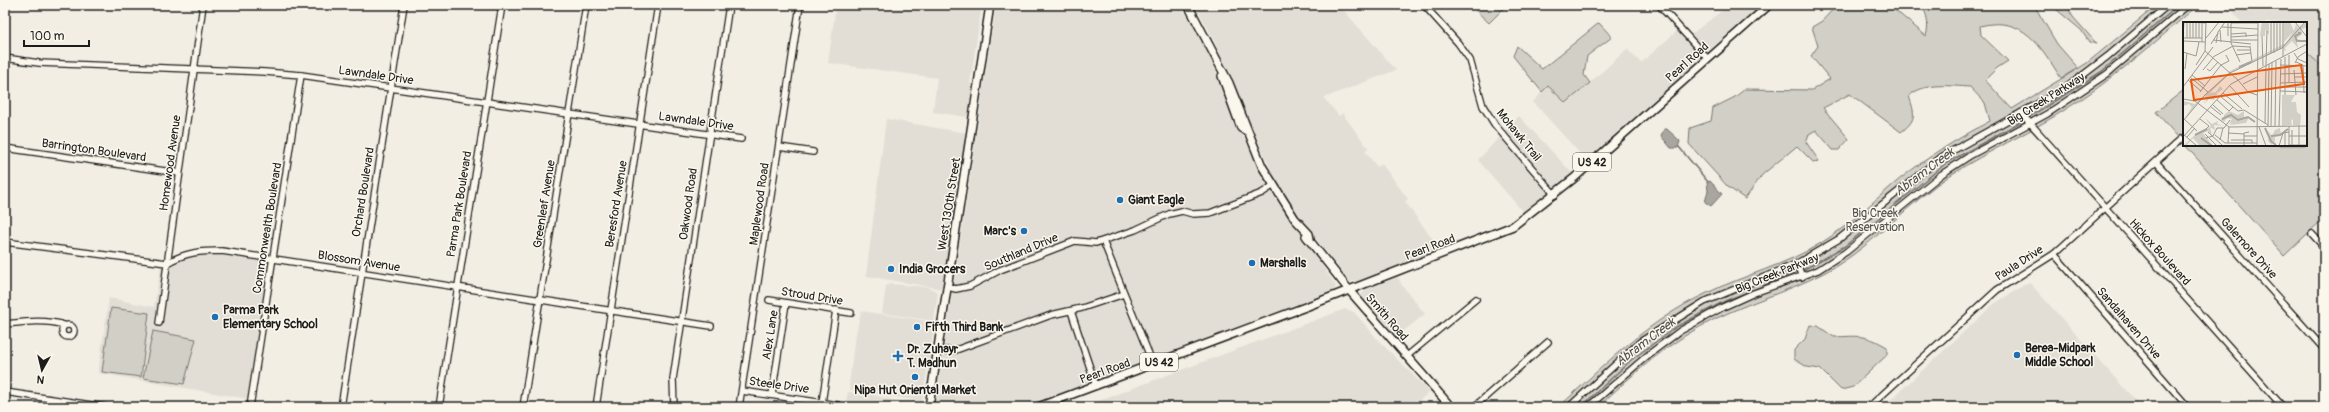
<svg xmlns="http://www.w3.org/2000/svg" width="2329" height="412" viewBox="0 0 2329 412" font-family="Pangolin,sans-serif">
  <rect width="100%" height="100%" fill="#f2eee4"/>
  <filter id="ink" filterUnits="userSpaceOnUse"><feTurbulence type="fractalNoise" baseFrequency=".025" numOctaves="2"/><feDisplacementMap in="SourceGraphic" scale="8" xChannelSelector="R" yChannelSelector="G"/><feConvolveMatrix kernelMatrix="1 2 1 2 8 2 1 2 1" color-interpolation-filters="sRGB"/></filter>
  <g filter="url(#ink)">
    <g fill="#e2ded5">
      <path d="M836,5H982L970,83L973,84L968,117L933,112L937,78L828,63Z"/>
      <path d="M996,5H1180L1203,40L1241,132L1272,192L1336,286L1333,291L1026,407H935Z"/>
      <path d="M1195,5H1339L1396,70L1324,98L1339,116L1342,113L1368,148L1365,151L1377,167L1382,164L1408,199L1405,202L1441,250L1358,281L1350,282L1347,279L1299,217L1274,175L1244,114L1213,38Z"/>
      <path d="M1726,5H1762L1707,52L1690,35L1727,7Z"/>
      <path d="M2228,5H2324V68L2306,52V23H2242Z"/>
      <path d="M1678,30L1697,50L1701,59L1586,160L1533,102L1548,86L1581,91L1627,49L1641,63Z"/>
      <path d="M1519,116L1572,173L1524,213L1478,160Z"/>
      <path d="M886,119L966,133L943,289L866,276Z"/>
      <path d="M218,253L270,262L249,399L98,373L109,298L154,307L161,266L191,256Z"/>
      <path d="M1398,277L1401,284L1425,314L1395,338L1361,295L1367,289Z"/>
      <path d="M2029,282L2141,407H1883L1994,304Z"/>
      <path d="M890,284L927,287L938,292L934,321L882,313L886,286Z"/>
      <path d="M1345,309L1354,312L1380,342L1430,392L1411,407H1082Z"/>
      <path d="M861,311L935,322L922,401L850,390L849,385L854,343Z"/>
      <path d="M848,392L869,394L913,405L912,407H845Z"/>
    </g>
    <g fill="#d2cfc6" stroke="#777671">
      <path d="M1470,5H1507L1489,23Z"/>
      <path d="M1837,5H1889L1926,36C1929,26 1928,12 1920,5H2034L2057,44L2078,68L2061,78C2040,46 2024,15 1980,26L1981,35L2008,61L1997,68L1985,80L2012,109L2087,63L2157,5H2198C2154,43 2112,81 2063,111C2027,134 1988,151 1952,174C1911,201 1879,239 1838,265C1800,288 1757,299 1717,318C1671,340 1635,372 1598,407H1559C1605,364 1649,320 1707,293C1744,275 1786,265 1821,243C1850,225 1874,200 1901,178C1929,156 1959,138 1990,121L1985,103L1970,87C1951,86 1924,82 1909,96C1915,114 1917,120 1901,132L1850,94L1823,108L1849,139L1839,150H1833L1816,130L1809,134L1806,142L1819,161L1813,162L1797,146L1762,175L1745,199L1728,187L1689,144L1690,128L1711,121L1713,108L1735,97L1745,89L1812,90L1830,79L1811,56L1818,46L1812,27L1822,21Z"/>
      <path d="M2051,5H2066L2073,17L2097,44L2089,42L2081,30Z"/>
      <path d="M1599,23L1612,37L1587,56L1584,75L1590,83L1566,103L1548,86L1542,92L1513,56L1517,46L1542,69Z"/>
      <path d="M2306,52L2324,68L2322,92L2324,93V218L2284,256L2185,145H2306Z"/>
      <path d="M2184,90V144L2156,112Z"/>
      <path d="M111,308L149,313L141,377L102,372Z"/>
      <path d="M1810,325L1818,326L1834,337C1858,336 1865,334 1887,347V355L1853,387L1841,390L1820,369L1807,367L1794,359V350L1805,339Z"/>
      <path d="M153,331L196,339L184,384L143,378Z"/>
    </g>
    <g fill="#a9a6a0" stroke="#716f6b">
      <path d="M1664,129H1667L1680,141L1678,148H1671L1661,136Z"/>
      <path d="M1710,181L1722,194L1711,206L1705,202L1708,191L1707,182Z"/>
    </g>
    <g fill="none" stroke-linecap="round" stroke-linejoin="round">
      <g stroke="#716f6b" stroke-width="1.5">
        <path d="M2029,117L2101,72L2179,5"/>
        <path d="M1679,147L1708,182"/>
        <path d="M1803,270L1845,246L1945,164L2022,121"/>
        <path d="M1581,407L1631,360L1676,327L1725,301L1795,273"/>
      </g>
      <defs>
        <g id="minor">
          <path d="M1424,5L1458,43L1470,60L1483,106L1495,125L1555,195"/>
          <path d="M1659,5L1707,58"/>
          <path d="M5,58L39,63L265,72L301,75L741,139"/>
          <path d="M2021,113L2283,407"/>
          <path d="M779,147L813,152"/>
          <path d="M5,148L179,173"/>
          <path d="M2157,163L2324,349"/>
          <path d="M2312,234L2324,247"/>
          <path d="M1103,241L1153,364"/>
          <path d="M5,242L167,263C186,252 201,251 222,251L711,326"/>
          <path d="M2054,254L2188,407"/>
          <path d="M1797,264L1802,277"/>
          <path d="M948,287L956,289L970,286L1000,270L1075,241L1096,243L1135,230L1169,214L1182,211L1193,214L1210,213L1262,193L1274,185"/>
          <path d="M769,300L851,313"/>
          <path d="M1071,311L1096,386"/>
          <path d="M159,323L203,5"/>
          <path d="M5,324C24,322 45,319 64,325"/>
          <circle cx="68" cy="331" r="6"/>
          <path d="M938,351L956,350L1051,315L1082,308L1124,294"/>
          <path d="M1407,356L1476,299"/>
          <path d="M742,391L838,405"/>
          <path d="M5,392L105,407"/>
          <path d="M772,395L786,303"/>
          <path d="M822,403L836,310"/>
          <path d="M250,407L301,75"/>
          <path d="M341,407L404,5"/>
          <path d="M439,407L502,5"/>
          <path d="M523,407L586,5"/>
          <path d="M596,407L658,5"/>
          <path d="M674,407L673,379L729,5"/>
          <path d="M739,407L800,5"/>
          <path d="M1474,407L1548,342"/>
          <path d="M1569,407L1640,342L1704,302L1796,264L1839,239L1943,156L2066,88L2108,56L2168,5"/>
          <path d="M1588,407L1648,355L1680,331L1723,307L1754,293L1818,270L1846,252L1942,174L1971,155L2047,114L2107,74L2188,5"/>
          <path d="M1869,407L1997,290L2054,254L2181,139"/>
        </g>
        <g id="major">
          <path d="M1188,5L1229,83L1262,166L1295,219L1309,234L1310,239"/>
          <path d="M1222,76L1241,128L1247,131"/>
          <path d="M1306,236L1349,290L1451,407"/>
          <path d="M929,407L990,5"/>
          <path d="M1038,407L1308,306L1513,226L1573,179L1769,5"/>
        </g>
      </defs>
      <use href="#minor" stroke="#1c1c1c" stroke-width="8"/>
      <use href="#major" stroke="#1c1c1c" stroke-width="10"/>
      <use href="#minor" stroke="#fbf7ec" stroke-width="5.5"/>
      <use href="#major" stroke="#fbf7ec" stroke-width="7"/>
    </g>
  </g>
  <g fill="#1f6fb2" stroke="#fbf7ec" stroke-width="1.5">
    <circle cx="1120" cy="200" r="4"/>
    <circle cx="1024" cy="231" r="4"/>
    <circle cx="1252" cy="263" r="4"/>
    <circle cx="891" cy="269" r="4"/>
    <circle cx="215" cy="317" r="4"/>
    <circle cx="917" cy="327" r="4"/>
    <circle cx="2017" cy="355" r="4"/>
    <path d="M896 350h4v4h4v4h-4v4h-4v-4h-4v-4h4z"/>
    <circle cx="915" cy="377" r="4"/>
  </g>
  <g text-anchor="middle" stroke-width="3" stroke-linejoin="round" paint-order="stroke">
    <g fill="#fbf7ec" stroke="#5f5e5a" stroke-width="1">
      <rect x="1573" y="153" width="38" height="18" rx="3"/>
      <rect x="1140" y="353" width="38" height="18" rx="3"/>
    </g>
    <g font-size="11" font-weight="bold" fill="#1c1c1c">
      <text x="1592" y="166">US 42</text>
      <text x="1159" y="366">US 42</text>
    </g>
    <g font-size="12" fill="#1c1c1c" stroke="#fbf7ec">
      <text transform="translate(1687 62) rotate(-42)" y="4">Pearl Road</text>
      <text transform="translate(376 75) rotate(8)" y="4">Lawndale Drive</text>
      <text transform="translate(2046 99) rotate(-32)" y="4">Big Creek Parkway</text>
      <text transform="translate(696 121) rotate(8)" y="4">Lawndale Drive</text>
      <text transform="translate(1519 135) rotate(51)" y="4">Mohawk Trail</text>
      <text transform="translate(94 150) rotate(8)" y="4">Barrington Boulevard</text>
      <text transform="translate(170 163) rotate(-82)" y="4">Homewood Avenue</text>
      <text transform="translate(363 192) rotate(-81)" y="4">Orchard Boulevard</text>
      <text transform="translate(459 204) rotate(-81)" y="4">Parma Park Boulevard</text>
      <text transform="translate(544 204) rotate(-81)" y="4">Greenleaf Avenue</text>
      <text transform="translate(616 204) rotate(-81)" y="4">Beresford Avenue</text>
      <text transform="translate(688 204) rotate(-82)" y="4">Oakwood Road</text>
      <text transform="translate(759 204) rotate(-82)" y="4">Maplewood Road</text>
      <text transform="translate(949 204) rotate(-81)" y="4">West 130th Street</text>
      <text transform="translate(267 228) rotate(-81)" y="4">Commonwealth Boulevard</text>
      <text transform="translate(1430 247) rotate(-21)" y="4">Pearl Road</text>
      <text transform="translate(2249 248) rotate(48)" y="4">Galemore Drive</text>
      <text transform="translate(1021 252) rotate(-23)" y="4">Southland Drive</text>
      <text transform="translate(2160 252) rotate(48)" y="4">Hickox Boulevard</text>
      <text transform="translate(359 261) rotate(9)" y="4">Blossom Avenue</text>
      <text transform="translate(2019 263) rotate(-33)" y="4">Paula Drive</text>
      <text transform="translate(1777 273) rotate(-22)" y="4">Big Creek Parkway</text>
      <text transform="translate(812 296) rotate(9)" y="4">Stroud Drive</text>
      <text transform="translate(1387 317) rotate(49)" y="4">Smith Road</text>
      <text transform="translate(2129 323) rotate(49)" y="4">Sandalhaven Drive</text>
      <text transform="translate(770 335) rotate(-81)" y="4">Alex Lane</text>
      <text transform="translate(1105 371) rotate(-20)" y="4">Pearl Road</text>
      <text transform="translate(779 385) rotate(8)" y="4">Steele Drive</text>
    </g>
    <g font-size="12" font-weight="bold" fill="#1c1c1c" stroke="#fbf7ec" text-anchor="start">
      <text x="1128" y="204">Giant Eagle</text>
      <text x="1016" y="235" text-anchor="end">Marc's</text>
      <text x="1260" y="267">Marshalls</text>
      <text x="899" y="273">India Grocers</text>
      <text x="223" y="314">Parma Park<tspan x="223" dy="14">Elementary School</tspan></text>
      <text x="925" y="331">Fifth Third Bank</text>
      <text x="2025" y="352">Berea-Midpark<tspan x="2025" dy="14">Middle School</tspan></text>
      <text x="907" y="353">Dr. Zuhayr<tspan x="907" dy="14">T. Madhun</tspan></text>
      <text x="915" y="394" text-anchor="middle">Nipa Hut Oriental Market</text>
    </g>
    <g font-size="12" fill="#53524f" stroke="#fbf7ec">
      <text x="1875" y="217">Big Creek<tspan x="1875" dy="14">Reservation</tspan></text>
    </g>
    <g font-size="13" font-style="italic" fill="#545351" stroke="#fbf7ec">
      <text transform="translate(1924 171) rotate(-37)" y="5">Abram Creek</text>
      <text transform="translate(1645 341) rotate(-37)" y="5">Abram Creek</text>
    </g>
  </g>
  <g transform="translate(2183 22)">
    <rect width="124" height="124" fill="#f2eee4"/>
    <path d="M79,0H86V13L82,8V14H77ZM101,0H107L111,9L113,2L115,6L124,0V5L118,8L119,12L113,17L124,19V20H114L115,26L109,19L102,26L103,30L100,26L48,50L27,71L33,70L37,64L40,67L34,71L33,76L30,74L32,78L26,77L22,81L20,79L23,80L22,74L25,76L22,73L1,97L9,85L6,82L0,84V79L12,82L47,49L103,21L110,10L101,20ZM99,73H112L108,80H113L114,90L118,93L117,104L110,103V97L108,99L109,103L99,104ZM46,89L55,93L61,89V96L66,95L63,101L47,103L49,100L45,103L49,97L44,96L41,100L37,97H41V93ZM22,96L29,102L35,99L34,102L41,104L31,103L32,108L27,105L29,113L25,109L20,111L30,124H17L10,116L3,124H0L12,113L28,104ZM81,105L89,114L92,108L97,106L98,113L92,115V120L90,119L89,123L85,119L86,113Z" fill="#d2cfc6"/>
    <path fill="none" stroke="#a9a6a0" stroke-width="2" d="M115,11H118L112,14L114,19H124M56,45L68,40M39,97L48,93L55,98L65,95L72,100M82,106L88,119L93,123M12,113L24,107M88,114L97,113L105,107M18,116L29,124"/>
    <path fill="none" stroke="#9c9a94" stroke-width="1" d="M1,0L23,1M23,0L22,29L55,58L65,70L74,73M48,0V21L57,40M100,0V35M112,0L124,15M48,1H75M39,5L75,7M37,8L38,20M48,12L63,11V15M45,14V0M79,14L80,44M48,15L75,13M0,16H19M0,16L1,0M4,16V0M7,16V0M10,16V0M13,16V1M16,16V1M23,16L36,0M30,18L68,22M48,18H75M0,19L22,20M19,20V1M33,21L35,10L42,0M28,22L35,11M67,24L69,40M97,27V0M54,28H67M94,28V0M0,30L13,34L16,20M88,31V0M91,31V0M111,31L115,37L124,41M53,33L68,31M30,35L50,24L67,25M113,40L120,43L121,71M112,41L115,35L124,29M13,43L22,29M83,43L84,9M97,43L124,44M2,47L4,31M24,47L27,49L35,40M20,48L30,36M111,48L113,73M97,52L124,51M9,53L22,64M7,55L25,70M111,55H124M5,58L18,69M97,61L124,60M106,61V33M60,62L74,55M46,63L66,85M0,65L30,25M102,65H124M97,69L124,70M17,70L38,43L46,39L43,33M40,71L59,87M102,73V35M37,74L55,89L61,88L85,103M0,77L12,79L46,105L124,104M34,78L46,89L50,85M30,83L40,92M28,85L38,93M0,96L14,109M17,97L26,104L23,107M0,99L22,73L47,51L99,26L122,0M82,101L83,43M85,104L86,42M88,104L89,40M92,104L93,39M96,104L98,37M106,104V124M76,105L83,124M109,108V123M25,110L40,124M45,111L61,112M0,112L14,124M22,112L34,124M32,113L42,121H74M61,114H74M106,114H124M0,115L48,62L124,22M4,115L12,106M23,116L30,114L34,106H41L47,98M37,118L40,106M48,118H69V121M45,121L46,105M106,123H124M61,124V111L66,110M74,124L75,0M96,124L100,111L106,110M102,124V111M116,124V104"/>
    <path fill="#e8590c" fill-opacity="0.15" stroke="#e8590c" stroke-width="2" d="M118,43L121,62L11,78L8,58Z"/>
    <rect width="124" height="124" fill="none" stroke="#1c1c1c" stroke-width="2"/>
  </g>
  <rect width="2329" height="412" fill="none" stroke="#fbf7ec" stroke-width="20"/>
  <rect x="10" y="10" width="2309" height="392" fill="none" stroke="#1c1c1c" stroke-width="1.5" filter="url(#ink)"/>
  <g transform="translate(42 370) rotate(188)" stroke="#fbf7ec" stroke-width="3" paint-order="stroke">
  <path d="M0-3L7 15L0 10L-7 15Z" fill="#1c1c1c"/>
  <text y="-6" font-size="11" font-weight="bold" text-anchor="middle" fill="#1c1c1c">N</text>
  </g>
  <path d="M24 40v6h65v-6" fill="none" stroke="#1c1c1c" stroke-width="2"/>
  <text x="30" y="40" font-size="12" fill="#1c1c1c" stroke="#fbf7ec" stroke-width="3" paint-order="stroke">100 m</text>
</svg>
